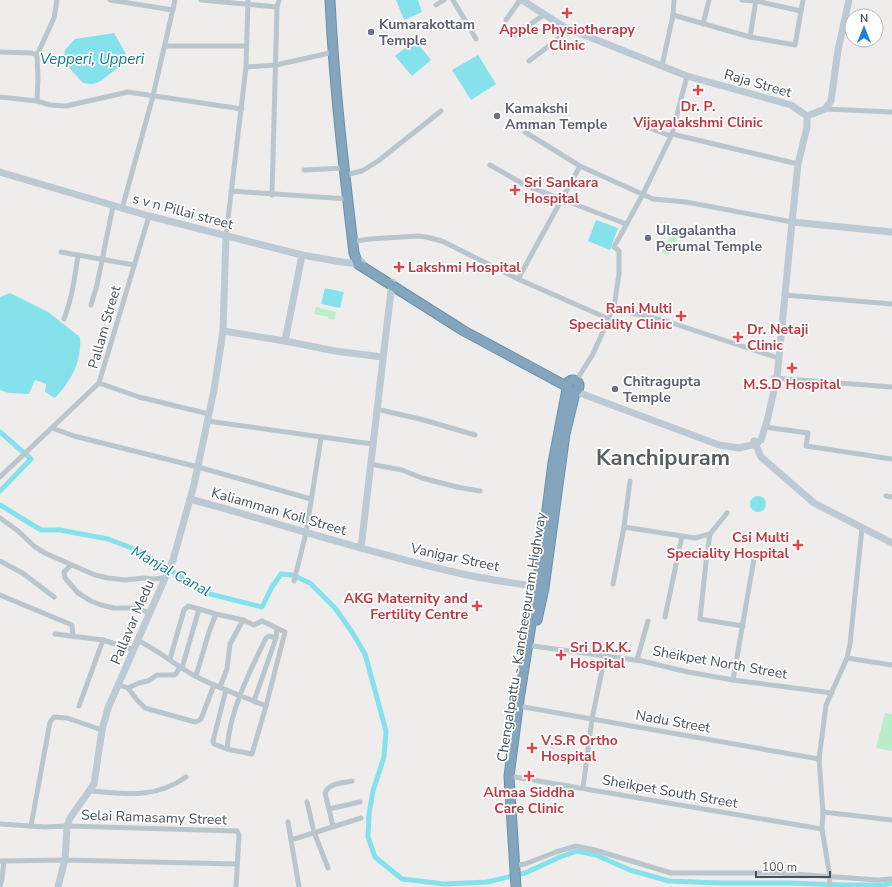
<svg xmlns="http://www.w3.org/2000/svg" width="892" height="887" viewBox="0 0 892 887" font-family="'Nunito Sans',sans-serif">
  <rect width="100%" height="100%" fill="#efecec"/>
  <g fill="#b9efc8">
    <path d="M665,222L681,231L668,255L662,252L673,232L662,226Z"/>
    <path d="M316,307L336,312L334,320L328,319L329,317L314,314Z"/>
    <path d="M885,713L892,714V751L876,748Z"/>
  </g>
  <g fill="#85e2ed">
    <path d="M396,0H418L422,12L404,20Z"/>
    <path d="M114,33L126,54L123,66C112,69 106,80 96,83C92,85 87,83 83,83L63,61L65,50L75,39Z"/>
    <path d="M415,40L431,60L412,76L395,56Z"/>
    <path d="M478,55L496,84L471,100L452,70Z"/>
    <path d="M596,220L618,228L610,250L588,241Z"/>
    <path d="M325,288L344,292L340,308L321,304Z"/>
    <path d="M10,293L48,312L80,337C82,362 71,381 55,398L45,392L46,384L35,380L29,394L9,393L0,390V297Z"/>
    <circle cx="758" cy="504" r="8"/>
  </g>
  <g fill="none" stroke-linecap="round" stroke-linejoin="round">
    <g stroke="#85e2ed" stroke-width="5">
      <path d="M0,432L31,459L0,491"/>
      <path d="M0,505L41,530H60L108,539L142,552L206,593L262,607L272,587L281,574L292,575L310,583L335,608L352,632L365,654L386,731L384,757L373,791L369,814L368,837L375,857L402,879L445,884L487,882L525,873L560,857L577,851L596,855L630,870L669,881L720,883H789L842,885H884L892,883"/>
    </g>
    <defs>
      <g id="highway">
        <path d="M330,0C334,85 344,169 354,253L358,264L464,331L566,386"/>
        <circle cx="573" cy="386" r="6"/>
        <path d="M537,620L544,588L565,434L575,393"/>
        <path d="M516,887L509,776L519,700L537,587L553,463L567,389"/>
      </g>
    </defs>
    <use href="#highway" stroke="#6e90a8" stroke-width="11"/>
    <g stroke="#bac6cc" stroke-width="5">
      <path d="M110,0L173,10"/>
      <path d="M201,0L277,7"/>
      <path d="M453,0L476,39"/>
      <path d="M742,0L756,1L801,11"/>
      <path d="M436,5L444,0"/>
      <path d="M673,15L750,37L795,45L803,0"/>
      <path d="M506,20L520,0"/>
      <path d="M703,24L709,0"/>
      <path d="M514,35L544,15"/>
      <path d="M750,37L756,0"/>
      <path d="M165,46H246"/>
      <path d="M0,52L32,53L37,55L38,77L37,101"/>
      <path d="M37,55L54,18L57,0"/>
      <path d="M529,61L558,39L564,27"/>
      <path d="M662,66L673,15L674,0"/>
      <path d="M246,67L276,65L334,52"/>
      <path d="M687,76L672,134L643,194L614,247L619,251V274L614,307L627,312L666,321L778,358"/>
      <path d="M0,97L37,101L50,105L66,106L128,92L242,109"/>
      <path d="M825,109L892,112"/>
      <path d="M641,125L671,136"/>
      <path d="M525,132L580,166L653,199L686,202L792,222"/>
      <path d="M672,134L798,164"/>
      <path d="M490,165L525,185L626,224"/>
      <path d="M304,170L345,168"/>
      <path d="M345,175L362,171L378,161L441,111"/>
      <path d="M231,191L348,199"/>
      <path d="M272,195L277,7L279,0"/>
      <path d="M122,209L153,96L175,0"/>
      <path d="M226,236L246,67L248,0"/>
      <path d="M356,241L369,239L418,236L426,237L442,241L518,279L609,319"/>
      <path d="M61,252L134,265"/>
      <path d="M518,279L580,166"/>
      <path d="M785,295L892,304"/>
      <path d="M91,305L97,285L113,206"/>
      <path d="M64,319C72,298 75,277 78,255"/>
      <path d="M773,378L892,387"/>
      <path d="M576,381L593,354L614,307"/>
      <path d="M99,383L139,397L209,414"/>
      <path d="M376,409L424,420L475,435"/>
      <path d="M208,421L372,444"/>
      <path d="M765,427L808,433L806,446L892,459"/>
      <path d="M52,428L74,436L198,467L311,499"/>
      <path d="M370,464L402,470L422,478L457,487L480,491"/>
      <path d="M0,477L99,383L149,216"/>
      <path d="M886,496L892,497"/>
      <path d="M0,518L18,531L35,547L47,554L95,575L108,578L125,580L144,578L154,579L164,578"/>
      <path d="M624,527L695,538L710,534L727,513"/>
      <path d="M710,534L706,562L700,619L743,626"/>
      <path d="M0,561L24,574L54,597"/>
      <path d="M71,565L64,572L65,578L78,593L91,601L101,605L114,608H137L149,613"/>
      <path d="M294,581L306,533L321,438"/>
      <path d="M613,584L624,527L630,481"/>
      <path d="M0,595L72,625L73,636"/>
      <path d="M665,617L682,536"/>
      <path d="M55,634L103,640"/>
      <path d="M137,640C158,650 175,665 195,676C218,688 242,696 266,706L285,632L262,621L254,625L243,620L216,614L199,609L182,668"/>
      <path d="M533,646L642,661L688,672L733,680L832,693"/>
      <path d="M847,658L892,665"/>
      <path d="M170,659L184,610L188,606L199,609"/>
      <path d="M637,660L648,621"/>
      <path d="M196,676L209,632L216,614"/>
      <path d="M733,680L754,559"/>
      <path d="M119,685L128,688L137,700L145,708L195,722L198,721L201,719L214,685"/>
      <path d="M220,687L227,669L230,644L243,620"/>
      <path d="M128,688L139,683L148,681L157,675H174L176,674L180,667"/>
      <path d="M226,690L213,741L214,744L227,749L252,754L266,706"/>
      <path d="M254,701L276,638L277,629"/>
      <path d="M79,706L103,640L134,650"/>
      <path d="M518,706L819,759"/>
      <path d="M227,749C230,710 249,673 266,638L269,636L276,638"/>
      <path d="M509,776L822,829"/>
      <path d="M583,788L592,719L605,656"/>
      <path d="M90,791C126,794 155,799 186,777"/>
      <path d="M307,802L314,832L328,868"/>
      <path d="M329,809L360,802"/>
      <path d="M823,812L892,820"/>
      <path d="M288,822L299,887"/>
      <path d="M0,824L45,827L67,826L237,831L239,835L236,887"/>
      <path d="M31,826L50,722L54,717L67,718L102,730"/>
      <path d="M333,826L325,793C329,783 342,783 352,781"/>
      <path d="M291,840L361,818"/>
      <path d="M0,861L65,860L237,864"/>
      <path d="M518,865L525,864L556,852L576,846L595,850L671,873H779L878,880L892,879"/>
      <path d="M0,886L2,879L4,861"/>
      <path d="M829,887L830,877L822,829L823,812L819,759L826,705L847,658L850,644L862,528"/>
    </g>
    <g stroke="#bccad4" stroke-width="7">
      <path d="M522,0L564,27L687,76L791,105L807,116V127L798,164L792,222L777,378L767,421L761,440L756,444L739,448L719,445L577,392"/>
      <path d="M807,116L825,109L831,101L838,50L849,0"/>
      <path d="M0,172L149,216L302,255L342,262L358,264L362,262"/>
      <path d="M792,222L892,232"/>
      <path d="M302,255L285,341L335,351L382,357"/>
      <path d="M223,331L285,341"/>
      <path d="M754,441L761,457L814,503L892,543"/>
      <path d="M190,499C278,523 365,552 454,572C482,579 512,583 540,587"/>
      <path d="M361,548L392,282"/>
      <path d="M58,887L65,860L67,826L70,818L94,784L102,730L108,708L173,560L194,485L214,390L223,331L226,236"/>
    </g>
    <use href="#highway" stroke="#83a5bd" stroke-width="9"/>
  </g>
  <g fill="#e0444e" stroke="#fff" stroke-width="1.5">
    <path d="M565 7h4v4h4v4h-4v4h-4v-4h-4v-4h4z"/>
    <path d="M696 84h4v4h4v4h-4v4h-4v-4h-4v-4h4z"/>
    <path d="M513 184h4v4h4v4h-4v4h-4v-4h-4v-4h4z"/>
    <path d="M397 261h4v4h4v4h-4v4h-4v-4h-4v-4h4z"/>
    <path d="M679 310h4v4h4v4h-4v4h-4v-4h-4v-4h4z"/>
    <path d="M736 331h4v4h4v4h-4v4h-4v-4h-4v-4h4z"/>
    <path d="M790 362h4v4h4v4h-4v4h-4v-4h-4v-4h4z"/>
    <path d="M796 539h4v4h4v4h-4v4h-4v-4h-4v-4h4z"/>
    <path d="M475 600h4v4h4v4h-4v4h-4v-4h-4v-4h4z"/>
    <path d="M559 649h4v4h4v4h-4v4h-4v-4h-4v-4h4z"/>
    <path d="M530 742h4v4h4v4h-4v4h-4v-4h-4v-4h4z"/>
    <path d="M527 770h4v4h4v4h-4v4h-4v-4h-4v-4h4z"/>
  </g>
  <g fill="#6b7280" stroke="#fff" stroke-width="1.5">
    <circle cx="371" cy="32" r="4"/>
    <circle cx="497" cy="116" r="4"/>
    <circle cx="648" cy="238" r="4"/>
    <circle cx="615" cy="389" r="4"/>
  </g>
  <g text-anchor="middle" stroke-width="3.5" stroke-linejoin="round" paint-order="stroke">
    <g font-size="14" font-weight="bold" fill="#5b616d" stroke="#fff" text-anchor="start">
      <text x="379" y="29">Kumarakottam<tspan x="379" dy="16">Temple</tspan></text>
      <text x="505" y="113">Kamakshi<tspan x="505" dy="16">Amman Temple</tspan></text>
      <text x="656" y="235">Ulagalantha<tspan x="656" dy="16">Perumal Temple</tspan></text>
      <text x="623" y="386">Chitragupta<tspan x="623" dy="16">Temple</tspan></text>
    </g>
    <g font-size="14" font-weight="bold" fill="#be3a42" stroke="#fff" text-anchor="start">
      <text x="567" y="34" text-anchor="middle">Apple Physiotherapy<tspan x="567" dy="16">Clinic</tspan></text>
      <text x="698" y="111" text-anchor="middle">Dr. P.<tspan x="698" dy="16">Vijayalakshmi Clinic</tspan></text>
      <text x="524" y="187">Sri Sankara<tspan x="524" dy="16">Hospital</tspan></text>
      <text x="408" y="272">Lakshmi Hospital</text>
      <text x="672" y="313" text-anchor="end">Rani Multi<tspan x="672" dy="16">Speciality Clinic</tspan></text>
      <text x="747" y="334">Dr. Netaji<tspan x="747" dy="16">Clinic</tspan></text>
      <text x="792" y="389" text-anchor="middle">M.S.D Hospital</text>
      <text x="789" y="542" text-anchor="end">Csi Multi<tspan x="789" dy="16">Speciality Hospital</tspan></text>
      <text x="468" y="603" text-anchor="end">AKG Maternity and<tspan x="468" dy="16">Fertility Centre</tspan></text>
      <text x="570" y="652">Sri D.K.K.<tspan x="570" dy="16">Hospital</tspan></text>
      <text x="541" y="745">V.S.R Ortho<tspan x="541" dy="16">Hospital</tspan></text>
      <text x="529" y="797" text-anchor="middle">Almaa Siddha<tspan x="529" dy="16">Care Clinic</tspan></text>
    </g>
    <g font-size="14" fill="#45525a" stroke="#fff">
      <text transform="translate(758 83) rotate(16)" y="5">Raja Street</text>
      <text transform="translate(183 211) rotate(15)" y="5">s v n Pillai street</text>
      <text transform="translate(104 327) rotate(-74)" y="5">Pallam Street</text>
      <text transform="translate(279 511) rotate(16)" y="5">Kaliamman Koil Street</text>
      <text transform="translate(455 557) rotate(12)" y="5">Vanigar Street</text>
      <text transform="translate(132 622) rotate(-67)" y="5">Pallavar Medu</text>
      <text transform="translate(521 637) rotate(-81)" y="5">Chengalpattu - Kancheepuram Highway</text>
      <text transform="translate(720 662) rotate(10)" y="5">Sheikpet North Street</text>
      <text transform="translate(673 721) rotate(10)" y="5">Nadu Street</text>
      <text transform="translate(670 791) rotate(10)" y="5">Sheikpet South Street</text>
      <text transform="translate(154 817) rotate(2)" y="5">Selai Ramasamy Street</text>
    </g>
    <g font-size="15" font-style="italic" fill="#0b7c8a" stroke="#fff">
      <text x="92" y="64">Vepperi, Upperi</text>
      <text transform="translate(171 571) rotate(29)" y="5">Manjal Canal</text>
    </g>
    <g font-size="22" font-weight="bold" fill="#595e61" stroke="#fff">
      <text x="663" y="465">Kanchipuram</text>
    </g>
  </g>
  <g transform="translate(864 28)"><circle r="19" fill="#ffffff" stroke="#b5babd"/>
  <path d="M0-3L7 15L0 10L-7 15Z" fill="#1683e0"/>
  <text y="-6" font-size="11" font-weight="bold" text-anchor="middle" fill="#45525a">N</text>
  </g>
  <path d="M756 871v6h74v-6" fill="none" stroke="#45525a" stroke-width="2"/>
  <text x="762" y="871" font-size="12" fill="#45525a" stroke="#ffffff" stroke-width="3" paint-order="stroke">100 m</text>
</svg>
